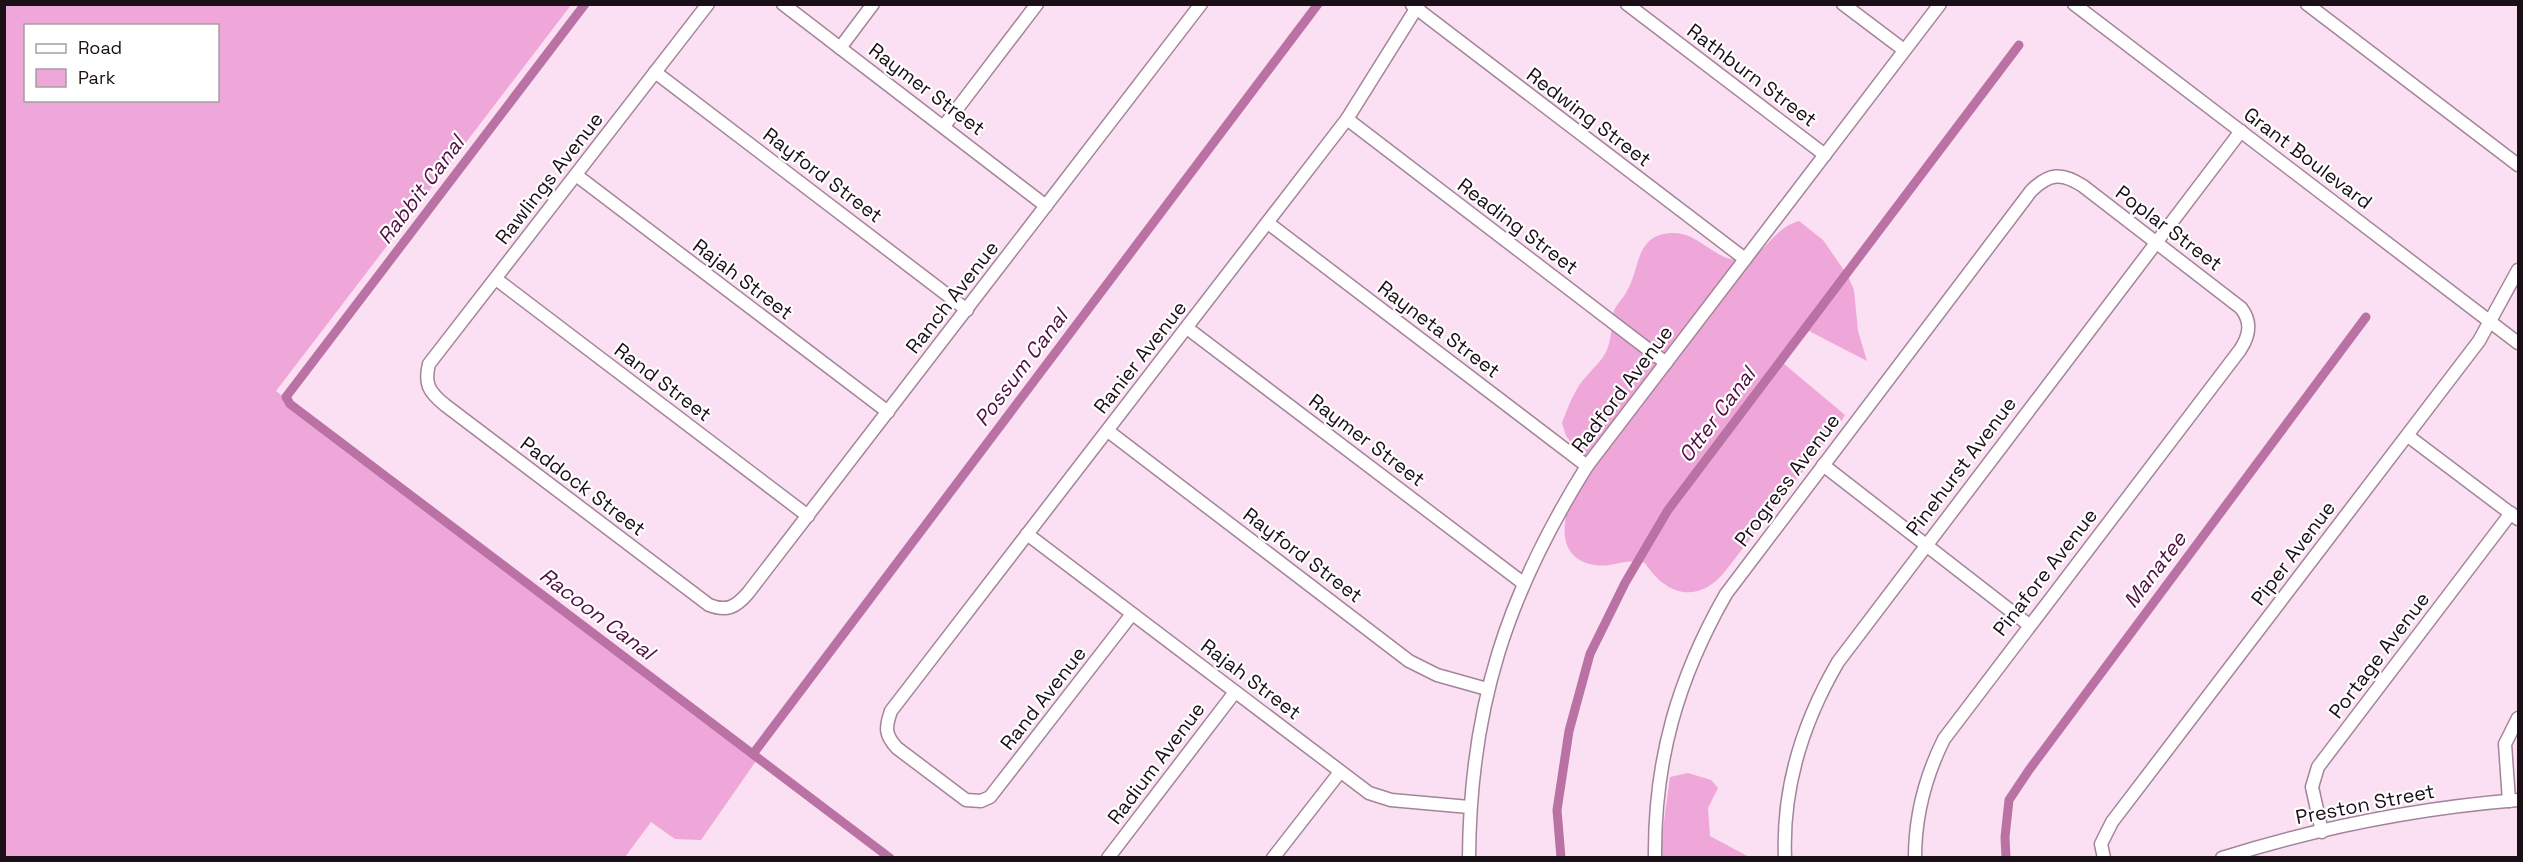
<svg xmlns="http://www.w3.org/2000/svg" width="2523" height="862" viewBox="0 0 2523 862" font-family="'Space Grotesk',sans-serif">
  <rect width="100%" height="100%" fill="#fbdff2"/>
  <g fill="#eea7d8" fill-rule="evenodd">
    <path d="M5,4L571,5L276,391L756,761L701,840L675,839L651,822L625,857H5ZM26,26H218V100H26Z"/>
    <path d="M1799,221L1823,240L1848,276L1854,290L1858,331L1867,361L1809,331L1783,363L1845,415L1840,423L1723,574C1696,604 1666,595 1645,563C1627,557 1612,568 1595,565C1541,556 1573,490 1585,459L1566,436L1562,423C1566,412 1571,399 1577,389C1584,376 1597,367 1605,354C1612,341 1611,328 1613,314C1615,305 1623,299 1627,291C1641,267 1635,233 1674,233C1701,233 1719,266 1745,259C1767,254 1773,228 1799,221Z"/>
    <path d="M1688,773L1711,780L1718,788L1708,808L1710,836L1749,857L1659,858L1670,777Z"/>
  </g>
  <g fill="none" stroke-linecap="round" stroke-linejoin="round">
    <g stroke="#ba71a4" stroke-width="9">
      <path d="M585,4L286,397L290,404L890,858"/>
      <path d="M753,754L1318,4"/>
      <path d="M1561,858L1557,810L1569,731L1590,654L1625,583L1668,510L2019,45"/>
      <path d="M2006,858L2005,837L2009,800L2029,770L2366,317"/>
    </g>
    <defs>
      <g id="minor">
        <path d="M708,4L429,364C424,384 429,392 445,405L709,605C727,612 736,607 748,593L1201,4"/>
        <path d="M783,4L1046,206"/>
        <path d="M1627,4L1825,155"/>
        <path d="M1843,4L1904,50"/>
        <path d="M2074,4L2518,343"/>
        <path d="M2307,4L2518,165"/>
        <path d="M1412,5L1745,259"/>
        <path d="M840,48L873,4"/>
        <path d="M655,72L967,310"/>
        <path d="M1347,119L1666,363"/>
        <path d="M944,126L1037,4"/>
        <path d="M576,175L888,412"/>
        <path d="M1268,223L1587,466"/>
        <path d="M496,279L808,516"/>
        <path d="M1187,328L1523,583"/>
        <path d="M1108,431L1409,661L1437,675L1487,689"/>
        <path d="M2408,436L2518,519"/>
        <path d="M1823,465L2029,625"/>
        <path d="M1027,534L1369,793L1391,800L1469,807"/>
        <path d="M1132,614L990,797L981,801L966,800L897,748C885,735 885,728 891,711L1347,119L1419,4"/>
        <path d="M2509,801L2505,744L2518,718"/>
        <path d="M2322,832L2312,787L2318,767L2511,513"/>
        <path d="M1108,858L1235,692"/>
        <path d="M1273,858L1340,772"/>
        <path d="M1469,858C1470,706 1507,594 1587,466L1940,4"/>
        <path d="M1655,858C1654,760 1678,678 1726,594L2031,191C2049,173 2062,172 2083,186L2241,308C2252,322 2250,335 2240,350L1944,739C1925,777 1915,814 1915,858"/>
        <path d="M1785,858C1782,787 1803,722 1838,662L2241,131"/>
        <path d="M2104,858L2101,844L2112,822L2479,341L2518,270"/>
        <path d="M2222,858C2317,828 2419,808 2518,800"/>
      </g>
    </defs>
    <use href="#minor" stroke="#a48499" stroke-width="15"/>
    <use href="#minor" stroke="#fff" stroke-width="12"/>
  </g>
  <g text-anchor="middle" stroke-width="4.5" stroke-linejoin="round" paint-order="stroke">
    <g font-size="20" fill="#1b0f17" stroke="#fff">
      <text transform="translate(1752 75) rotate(37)" y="7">Rathburn Street</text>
      <text transform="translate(927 89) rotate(37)" y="7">Raymer Street</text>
      <text transform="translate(1589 117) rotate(37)" y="7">Redwing Street</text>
      <text transform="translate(2308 158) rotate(37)" y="7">Grant Boulevard</text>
      <text transform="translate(823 175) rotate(37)" y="7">Rayford Street</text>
      <text transform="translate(549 178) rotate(-52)" y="7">Rawlings Avenue</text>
      <text transform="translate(1518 226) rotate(37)" y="7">Reading Street</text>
      <text transform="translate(2169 228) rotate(37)" y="7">Poplar Street</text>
      <text transform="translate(743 279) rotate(37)" y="7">Rajah Street</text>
      <text transform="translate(952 297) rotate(-52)" y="7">Ranch Avenue</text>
      <text transform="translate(1439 329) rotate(37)" y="7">Rayneta Street</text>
      <text transform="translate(1140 357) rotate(-52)" y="7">Ranier Avenue</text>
      <text transform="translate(663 382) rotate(37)" y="7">Rand Street</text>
      <text transform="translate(1622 389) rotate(-53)" y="7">Radford Avenue</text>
      <text transform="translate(1367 440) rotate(37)" y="7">Raymer Street</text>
      <text transform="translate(1961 466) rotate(-53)" y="7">Pinehurst Avenue</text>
      <text transform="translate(1787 480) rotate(-53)" y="7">Progress Avenue</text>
      <text transform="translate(583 486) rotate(37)" y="7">Paddock Street</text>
      <text transform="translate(2293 553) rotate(-53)" y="7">Piper Avenue</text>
      <text transform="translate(1303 555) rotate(37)" y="7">Rayford Street</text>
      <text transform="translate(2045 572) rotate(-52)" y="7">Pinafore Avenue</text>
      <text transform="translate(2379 655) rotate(-53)" y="7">Portage Avenue</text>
      <text transform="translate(1251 679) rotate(37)" y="7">Rajah Street</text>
      <text transform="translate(1043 698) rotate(-52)" y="7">Rand Avenue</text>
      <text transform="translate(1156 763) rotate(-53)" y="7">Radium Avenue</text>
      <text transform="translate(2365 804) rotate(-11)" y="7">Preston Street</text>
    </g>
    <g font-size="21" font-style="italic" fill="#510e42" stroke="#fff">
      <text transform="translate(421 190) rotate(-53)" y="7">Rabbit Canal</text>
      <text transform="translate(1021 368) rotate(-53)" y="7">Possum Canal</text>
      <text transform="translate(1717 415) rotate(-53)" y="7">Otter Canal</text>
      <text transform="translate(2155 570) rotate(-53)" y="7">Manatee</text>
      <text transform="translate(597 614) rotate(37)" y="7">Racoon Canal</text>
    </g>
  </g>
  <rect width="2523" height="862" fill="none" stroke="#1b0f17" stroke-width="12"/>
  <rect x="24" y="24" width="195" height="78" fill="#ffffff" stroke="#a49fa2" stroke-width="1.5"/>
  <rect x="36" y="44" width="30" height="9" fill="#ffffff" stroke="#a49fa2" stroke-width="1.5"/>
  <text x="78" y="54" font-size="18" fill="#1b0f17">Road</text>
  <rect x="36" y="69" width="30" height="18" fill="#eea7d8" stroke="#a49fa2" stroke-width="1.5"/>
  <text x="78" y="84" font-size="18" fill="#1b0f17">Park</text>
</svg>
